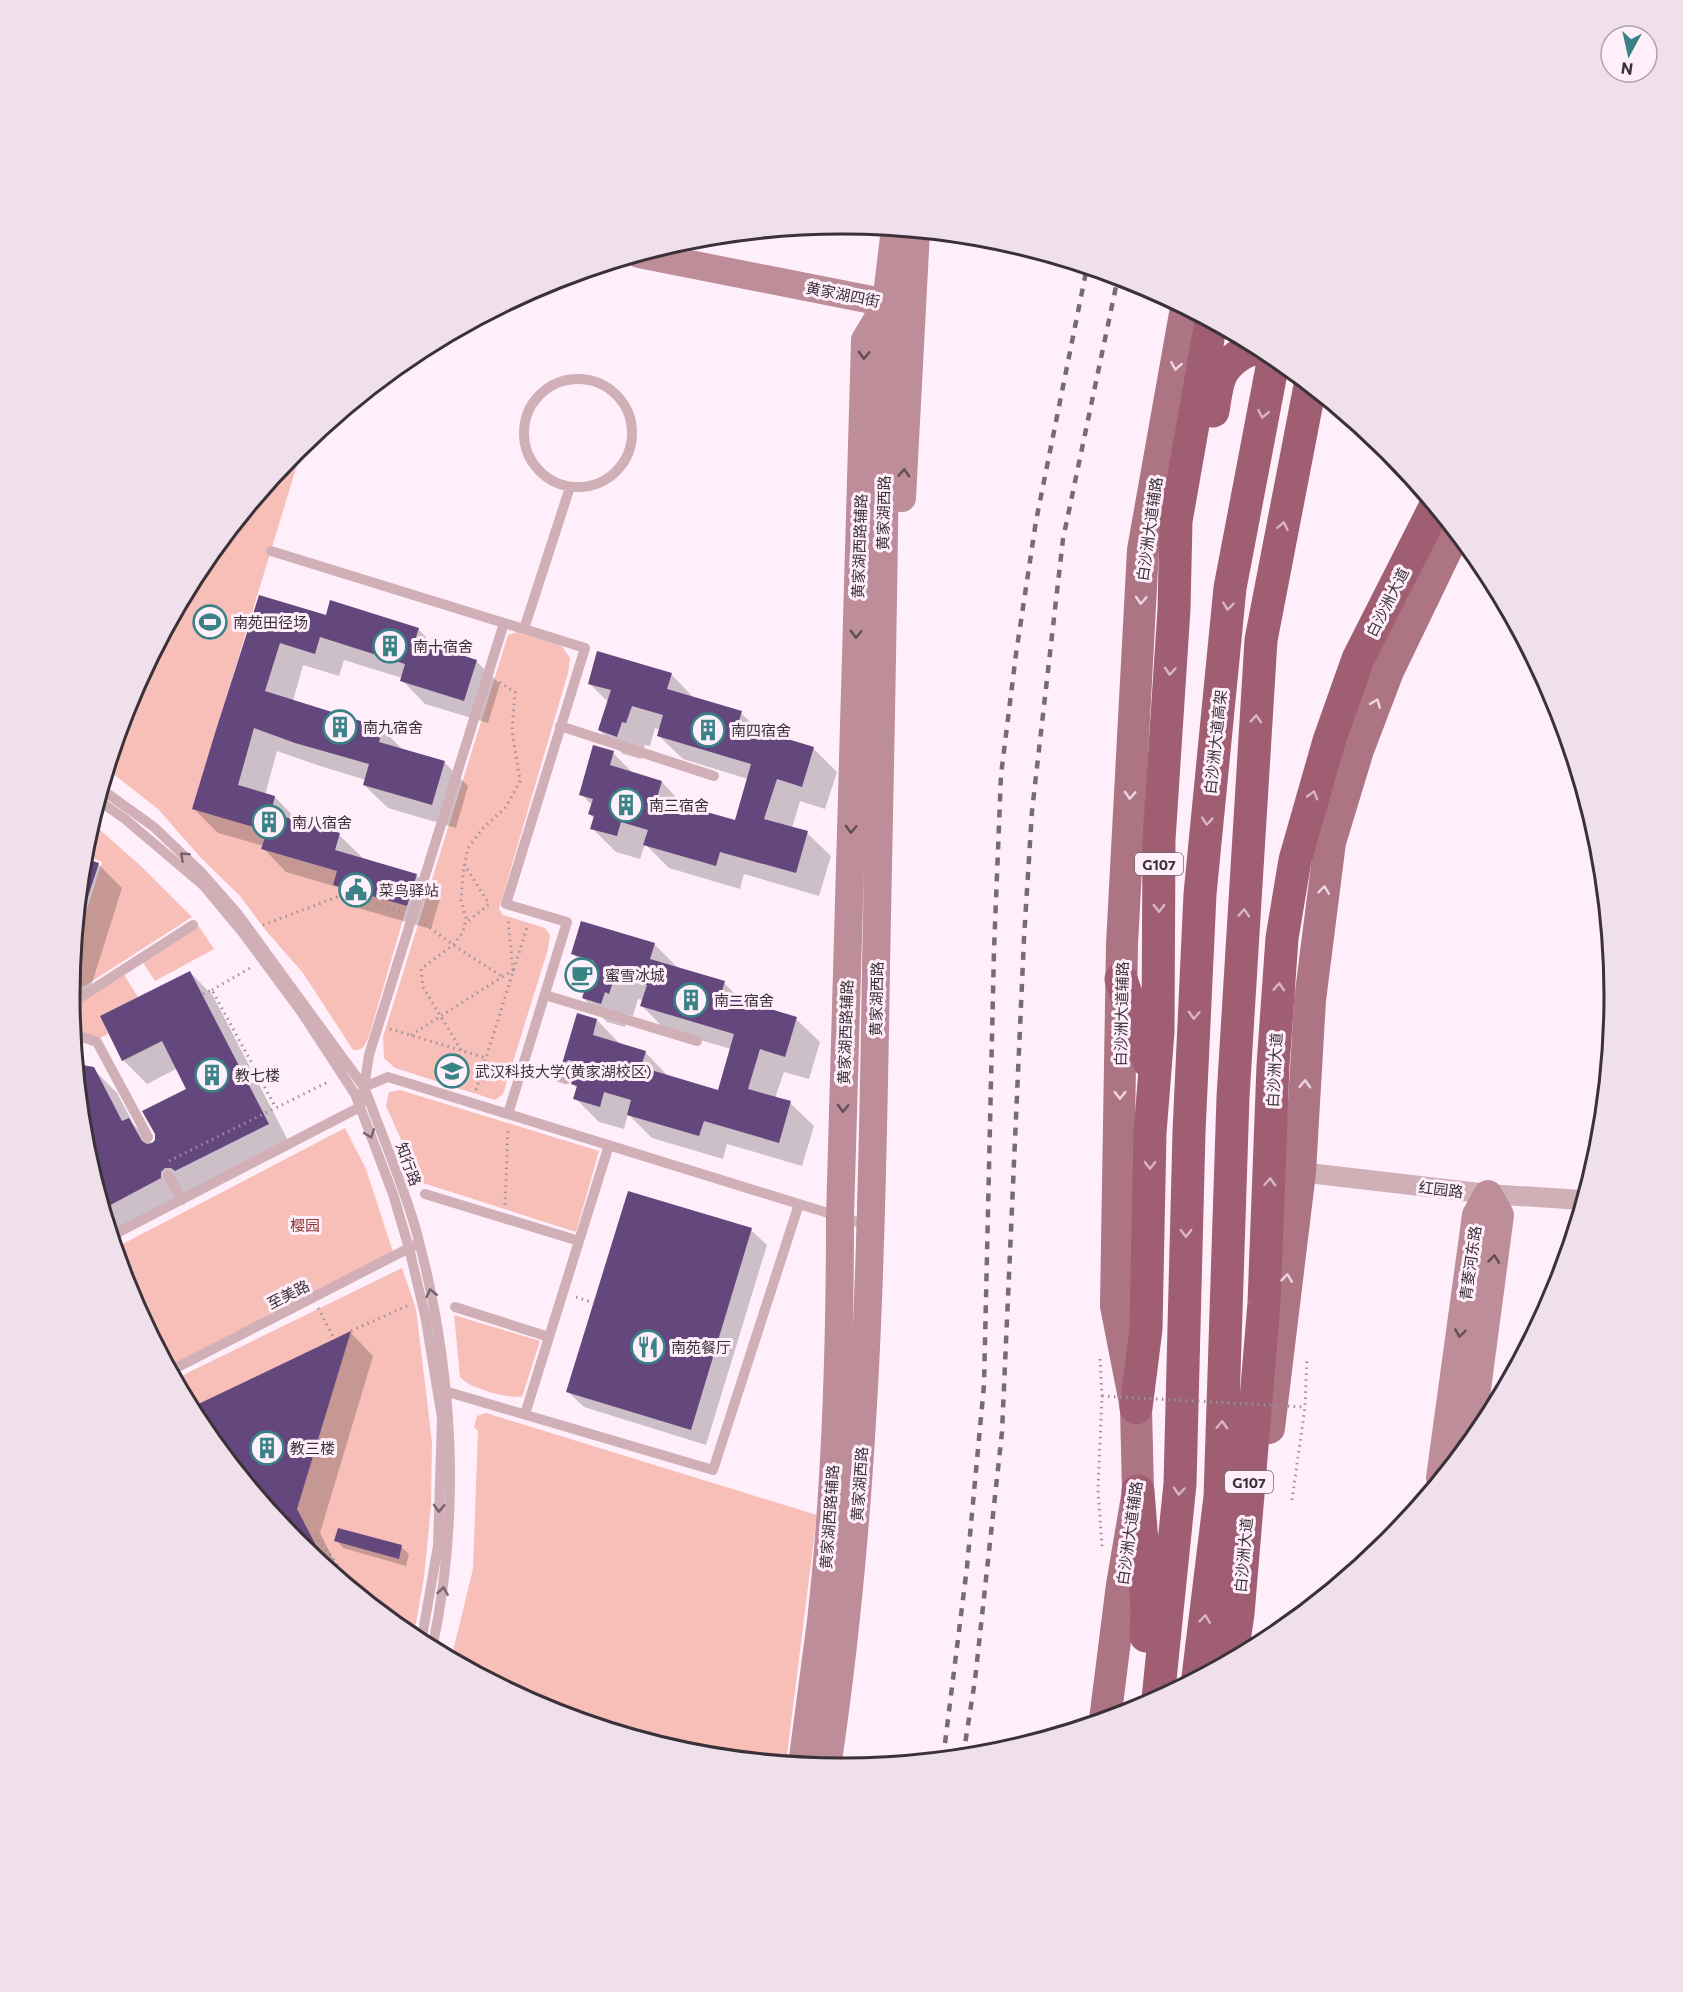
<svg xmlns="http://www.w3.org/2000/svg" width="1683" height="1992" font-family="Commissioner,'Noto Sans SC',sans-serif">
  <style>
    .green { fill: #f8bfb8 }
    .shadow { fill: #0003 }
    .building { fill: #64487d }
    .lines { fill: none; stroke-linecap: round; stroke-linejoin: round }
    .path { stroke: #9e919b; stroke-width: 3; stroke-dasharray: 1.5 4.5; stroke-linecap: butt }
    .lane { stroke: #d0afb7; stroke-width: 10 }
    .street { stroke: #d0afb7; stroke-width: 20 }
    .secondary { stroke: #bd8d9a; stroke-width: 28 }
    .primary { stroke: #ad7484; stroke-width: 32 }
    .highway { stroke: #a05e72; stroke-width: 33 }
    .rail { stroke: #786c74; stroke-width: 4.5; stroke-dasharray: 8 8; stroke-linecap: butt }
    .path-bridge { stroke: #9e919b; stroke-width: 3; stroke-dasharray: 1.5 4.5; stroke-linecap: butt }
    .oneway { stroke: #624d55 }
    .oneway2 { stroke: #efd6e3 }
    .oneway3 { stroke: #d9b5c4 }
    .oneway4 { stroke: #77636b }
    .labels { text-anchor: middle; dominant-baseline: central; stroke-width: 6; stroke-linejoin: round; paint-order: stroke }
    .shield { fill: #ffeffb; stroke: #766a72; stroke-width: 1.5 }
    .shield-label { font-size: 14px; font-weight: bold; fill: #3b3138 }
    .street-label { font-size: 15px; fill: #3b3138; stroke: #ffeffb }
    .poi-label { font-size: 15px; fill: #3b3138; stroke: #ffeffb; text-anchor: start }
    .park-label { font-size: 15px; fill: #8d3730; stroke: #ffeffb }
    .rim { fill: none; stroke: #3b3138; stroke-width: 3 }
  </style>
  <rect width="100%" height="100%" fill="#ffeffb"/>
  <path class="green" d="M304,442L202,777L267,831L261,849L337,871L333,885L407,906L369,1036C365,1045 364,1051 353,1050L303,973L267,932L240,896L201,858L158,809L107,769L128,700L199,567L295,450Z
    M517,632L562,646L570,658L568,673L499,909L503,915L545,928L550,935L548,949L503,1094L495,1100L395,1068L384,1058L383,1037L508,635Z
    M91,822L142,867L192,917L69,996L74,950L102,862L83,854Z
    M198,925L214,949L155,981L142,961Z
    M123,973L138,997L101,1016L108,1034L96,1040L72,1031L70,1007Z
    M400,1090L599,1151L576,1232L420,1182L386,1106L389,1092Z
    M345,1128L366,1169L394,1255L170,1371L128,1291L115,1248Z
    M402,1268L416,1309L432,1442L431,1505L424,1578L413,1639L295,1542L199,1425L175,1379Z
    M454,1315L540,1341L522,1397C507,1398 470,1389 460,1377Z
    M486,1413L817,1515L786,1763L690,1754L546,1710L451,1659L473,1569L478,1431L474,1427L477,1416Z"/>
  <path class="shadow" d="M260,597L327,617L418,629L438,649L476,661L500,684L488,723L425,704L402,680V678L344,660L339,676L303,665L293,701L382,729L404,751L444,762L468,786L456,828L388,808L364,785L366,780L320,766L277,751L265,795L275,797L298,821L339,835L363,858L416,875L440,899L431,929L358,908L337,887L286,872L263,848L264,846L218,833L194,809Z
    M671,674L694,698L741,713L761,733L813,748L837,772L825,809L800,801L792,828L807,833L831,856L819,896L744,874L740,889L669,868L645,844L640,859L616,852L592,828L595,819L589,814L592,805L581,794L613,753L634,774L662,782L685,807L736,822L748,779L683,759L659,736L661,730L655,728L650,746L645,745L641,759L623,754L599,730L608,702L589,683Z
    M83,859L98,864L122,888L87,999L69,994Z
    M654,944L678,968L724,983L744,1003L796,1019L820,1042L809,1079L784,1072L775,1098L790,1103L814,1126L802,1166L727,1144L723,1159L652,1138L628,1114L624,1129L599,1122L575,1098L578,1089L573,1084L575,1076L564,1064L578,1014L597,1020L620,1044L645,1052L668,1076L719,1092L731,1049L666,1030L642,1006L644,1000L638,999L633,1016L629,1015L625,1027L607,1022L583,998L592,972L572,953Z
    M190,972L213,996L292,1148L112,1239L84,1146L76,1066L93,1069L117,1093L134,1125L153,1144L188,1089L178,1068L147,1084L123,1060Z
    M751,1230L767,1245L706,1445L584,1407L568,1392Z
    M350,1332L373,1356L320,1533L346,1584L295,1542L199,1425L190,1409Z
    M336,1540L401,1547L409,1554L406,1566L343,1548Z"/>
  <path class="building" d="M259,595L326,615L330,600L419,628L415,640L477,660L464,701L400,681L405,664L320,637L315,654L280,643L265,691L383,728L379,742L445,761L432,805L363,785L369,764L295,743L254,728L238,785L275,796L271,813L340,833L335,850L417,874L407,906L333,885L337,871L261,849L267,831L192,809L215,733Z
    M597,651L672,673L667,689L742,711L738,724L814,747L802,787L777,779L764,819L808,831L796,873L720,852L716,866L643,845L648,830L621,822L617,836L590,829L594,816L588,814L593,799L579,795L593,745L614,751L610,765L662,781L657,798L735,820L751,764L657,736L663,715L632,706L626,723L622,722L617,737L598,730L611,690L588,684Z
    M83,858L99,863L84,909L78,908Z
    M581,921L655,943L650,959L725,981L721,994L797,1017L785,1057L760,1049L748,1089L791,1101L779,1143L704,1121L699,1136L627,1115L631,1100L604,1092L600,1107L573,1099L577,1086L571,1084L577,1065L575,1062L569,1060L562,1064L577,1013L597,1019L593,1035L646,1051L641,1067L718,1090L734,1034L640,1006L647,985L615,976L609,994L605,992L601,1004L582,998L594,961L571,954Z
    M190,971L269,1124L175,1171L171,1168H165L161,1172V1178L103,1209L84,1146L76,1064L94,1067L122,1121L129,1118L142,1141L147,1144L152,1143L155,1140V1134L142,1111L186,1089L162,1041L122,1061L100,1016Z
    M628,1191L752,1228L691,1430L566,1392Z
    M351,1331L297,1509L329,1570L295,1542L199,1425L190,1408Z
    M338,1528L402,1545L399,1559L334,1541Z"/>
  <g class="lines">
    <path class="path" d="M464,864L489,904L466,923
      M425,924L453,945L503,977
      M263,925L345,894L401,911
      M212,990L252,967
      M203,994L212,990L276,1108
      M390,1029L486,1058
      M411,1035L513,970L508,919
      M461,1050L423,987L421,969L453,945L463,932L466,918L461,901L463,873L468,848L482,829L506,807L520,781L512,730L515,692L499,682
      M476,1090L528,924
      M169,1161L330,1081
      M505,1205L508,1127
      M576,1297L594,1303
      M318,1308L334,1338
      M351,1331L409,1305
      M1100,1359L1102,1396L1098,1489L1102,1547
      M1292,1500L1305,1407L1307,1357
      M315,1535C324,1551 340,1559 340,1579"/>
    <path class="lane" d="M524 433a54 54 0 1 1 108 0a54 54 0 1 1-108 0Z
      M271,551L504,623L369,1055L364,1087
      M504,623L524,629L570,487
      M560,726L714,776
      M101,789L154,827L201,872L237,913L364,1087L368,1097C384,1141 403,1184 416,1230C453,1366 462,1510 432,1649
      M98,800L125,819L204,886L243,933L300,1010L355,1094L360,1107L393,1194L409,1248L425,1315L442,1418L438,1546L421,1643
      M545,995L697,1041
      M70,1004L193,925
      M73,1034L97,1042L148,1137
      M523,1066L566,1079L570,1067
      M508,1114L567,922L506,904L585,648L524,629
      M168,1175L182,1200
      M425,1194L579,1241
      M799,1204L870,1226
      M111,1236L360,1107L364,1087L388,1077L799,1204L713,1470L438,1389
      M455,1307L549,1337
      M170,1371L415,1245
      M525,1414L609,1145"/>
    <path class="street" d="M1300,1172L1488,1194L1583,1200"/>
    <path class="secondary" d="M639,254L887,303L905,301
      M902,498L916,231
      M1470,1442L1500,1215L1488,1194
      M1440,1478L1476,1215L1488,1194
      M802,1765C808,1717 815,1669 821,1621C836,1487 840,1351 840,1217L865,340L886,305
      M827,1767C867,1502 872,1235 876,967C880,760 885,552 886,344L888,287L895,229"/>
    <path class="primary" d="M1269,1428L1300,1172L1310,1000L1330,842L1358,750L1388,671L1455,532
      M1105,1720L1122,1585L1138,1491L1136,1408L1116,1306L1122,944L1143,550L1186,308"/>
    <path class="highway" d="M1213,411C1215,400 1216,387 1220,377C1226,362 1246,347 1262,349
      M1121,979L1149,1062
      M1136,1408L1146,1329L1150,1133L1158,1032L1159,840L1174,609L1176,521L1211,322
      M1138,1491L1147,1607L1146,1636
      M1231,1660L1238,1614L1264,1303L1273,1066L1282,938L1295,860L1329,741L1358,659L1435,507
      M1198,1677L1220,1497L1233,1097L1261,640L1310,386
      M1158,1699L1180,1484L1189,1132L1200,894L1230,588L1274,357"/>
    <path class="rail" d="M963,1757L975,1680L1002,1432L1024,938L1032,811L1063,539L1118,277
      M943,1759L967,1567L984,1385L994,950L1001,775L1016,654L1036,521L1087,267"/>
    <path class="path-bridge" d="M1102,1396L1305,1407"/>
  </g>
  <defs><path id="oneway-chevron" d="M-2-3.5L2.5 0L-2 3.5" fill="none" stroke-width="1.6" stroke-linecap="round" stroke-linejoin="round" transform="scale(1.5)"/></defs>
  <g class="oneway">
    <use href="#oneway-chevron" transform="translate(864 355) rotate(92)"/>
    <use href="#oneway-chevron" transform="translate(904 473) rotate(-87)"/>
    <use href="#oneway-chevron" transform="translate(856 634) rotate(92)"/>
    <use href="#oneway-chevron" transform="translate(851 829) rotate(92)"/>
    <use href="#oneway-chevron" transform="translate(843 1108) rotate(92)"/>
    <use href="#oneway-chevron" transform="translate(1494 1259) rotate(-83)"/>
    <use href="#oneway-chevron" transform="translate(1460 1333) rotate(98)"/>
  </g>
  <g class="oneway2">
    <use href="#oneway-chevron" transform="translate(1176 366) rotate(100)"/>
    <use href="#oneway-chevron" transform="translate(1141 600) rotate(93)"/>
    <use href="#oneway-chevron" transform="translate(1376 703) rotate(-69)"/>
    <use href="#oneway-chevron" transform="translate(1130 795) rotate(93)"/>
    <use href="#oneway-chevron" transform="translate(1324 890) rotate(-83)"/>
    <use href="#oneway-chevron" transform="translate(1305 1084) rotate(-87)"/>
    <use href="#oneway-chevron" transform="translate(1120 1095) rotate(91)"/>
    <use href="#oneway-chevron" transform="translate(1287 1278) rotate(-83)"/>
  </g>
  <g class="oneway3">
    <use href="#oneway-chevron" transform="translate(1263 414) rotate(101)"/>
    <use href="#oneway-chevron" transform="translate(1283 526) rotate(-79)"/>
    <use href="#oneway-chevron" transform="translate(1228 606) rotate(96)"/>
    <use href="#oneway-chevron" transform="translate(1170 671) rotate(94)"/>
    <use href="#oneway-chevron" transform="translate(1256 719) rotate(-86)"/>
    <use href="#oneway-chevron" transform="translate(1313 795) rotate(-74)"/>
    <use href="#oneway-chevron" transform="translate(1207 821) rotate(96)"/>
    <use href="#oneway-chevron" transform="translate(1159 908) rotate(90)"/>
    <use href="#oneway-chevron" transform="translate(1244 913) rotate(-86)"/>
    <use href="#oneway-chevron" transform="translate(1279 987) rotate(-86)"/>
    <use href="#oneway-chevron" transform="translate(1194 1015) rotate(93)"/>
    <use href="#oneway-chevron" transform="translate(1150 1165) rotate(91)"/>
    <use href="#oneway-chevron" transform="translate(1270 1182) rotate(-87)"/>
    <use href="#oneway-chevron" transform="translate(1186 1233) rotate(91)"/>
    <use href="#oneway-chevron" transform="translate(1222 1425) rotate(-88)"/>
    <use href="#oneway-chevron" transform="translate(1179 1491) rotate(95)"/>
    <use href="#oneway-chevron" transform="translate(1205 1619) rotate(-83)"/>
  </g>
  <g class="oneway4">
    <use href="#oneway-chevron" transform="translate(184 856) rotate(-137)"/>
    <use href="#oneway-chevron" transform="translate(370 1134) rotate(69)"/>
    <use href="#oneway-chevron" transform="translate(431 1293) rotate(-103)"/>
    <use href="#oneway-chevron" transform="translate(439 1508) rotate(93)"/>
    <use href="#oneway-chevron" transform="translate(443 1591) rotate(-81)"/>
  </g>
  <defs>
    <symbol id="stadium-ring" viewBox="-11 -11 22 22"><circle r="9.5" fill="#ffeffb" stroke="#398286" stroke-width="1.5"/><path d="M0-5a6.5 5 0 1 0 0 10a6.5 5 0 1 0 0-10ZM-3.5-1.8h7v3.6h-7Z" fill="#398286"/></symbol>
    <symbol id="building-ring" viewBox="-11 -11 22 22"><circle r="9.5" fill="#ffeffb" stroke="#398286" stroke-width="1.5"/><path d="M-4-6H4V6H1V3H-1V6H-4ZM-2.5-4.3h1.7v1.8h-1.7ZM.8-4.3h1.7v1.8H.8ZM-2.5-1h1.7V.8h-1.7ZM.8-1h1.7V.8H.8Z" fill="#398286"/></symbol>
    <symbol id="civic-ring" viewBox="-11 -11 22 22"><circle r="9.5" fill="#ffeffb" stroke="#398286" stroke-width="1.5"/><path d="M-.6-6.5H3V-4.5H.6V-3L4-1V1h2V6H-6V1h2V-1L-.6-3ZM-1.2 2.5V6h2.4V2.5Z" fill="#398286"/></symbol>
    <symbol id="cafe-ring" viewBox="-11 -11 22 22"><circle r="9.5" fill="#ffeffb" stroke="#398286" stroke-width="1.5"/><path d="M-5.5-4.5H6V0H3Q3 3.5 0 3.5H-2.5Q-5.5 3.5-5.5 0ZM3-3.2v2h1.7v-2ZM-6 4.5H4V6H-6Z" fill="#398286"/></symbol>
    <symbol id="university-ring" viewBox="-11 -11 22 22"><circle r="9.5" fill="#ffeffb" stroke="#398286" stroke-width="1.5"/><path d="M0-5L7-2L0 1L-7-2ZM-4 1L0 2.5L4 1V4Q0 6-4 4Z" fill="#398286"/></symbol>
    <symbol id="restaurant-ring" viewBox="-11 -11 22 22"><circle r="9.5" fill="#ffeffb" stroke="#398286" stroke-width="1.5"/><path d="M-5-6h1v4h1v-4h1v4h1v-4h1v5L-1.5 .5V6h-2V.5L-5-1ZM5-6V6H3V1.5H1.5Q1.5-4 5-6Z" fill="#398286"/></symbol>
  </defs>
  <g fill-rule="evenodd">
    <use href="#stadium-ring" x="191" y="603" width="38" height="38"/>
    <use href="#building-ring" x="371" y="627" width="38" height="38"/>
    <use href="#building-ring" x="321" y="708" width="38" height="38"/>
    <use href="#building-ring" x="689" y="711" width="38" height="38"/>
    <use href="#building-ring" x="607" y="786" width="38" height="38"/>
    <use href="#building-ring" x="250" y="803" width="38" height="38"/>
    <use href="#civic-ring" x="337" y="871" width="38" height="38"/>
    <use href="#cafe-ring" x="563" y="956" width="38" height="38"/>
    <use href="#building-ring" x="672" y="981" width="38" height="38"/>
    <use href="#university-ring" x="433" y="1052" width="38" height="38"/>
    <use href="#building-ring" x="193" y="1056" width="38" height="38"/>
    <use href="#restaurant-ring" x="629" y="1328" width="38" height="38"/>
    <use href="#building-ring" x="248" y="1429" width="38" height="38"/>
  </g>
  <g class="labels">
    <g class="shield">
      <rect x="1135" y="853" width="48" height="22" rx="4.5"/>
      <rect x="1225" y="1471" width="48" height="22" rx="4.5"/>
    </g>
    <g class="shield-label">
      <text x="1159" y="864">G107</text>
      <text x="1249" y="1482">G107</text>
    </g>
    <g class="street-label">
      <text transform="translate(843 294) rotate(11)">黄家湖四街</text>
      <text transform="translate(883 513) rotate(-89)">黄家湖西路</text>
      <text transform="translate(1149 529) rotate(-82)">白沙洲大道辅路</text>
      <text transform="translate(859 546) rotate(-88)">黄家湖西路辅路</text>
      <text transform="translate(1387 602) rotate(-63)">白沙洲大道</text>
      <text transform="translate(1215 742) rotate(-84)">白沙洲大道高架</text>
      <text transform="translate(876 999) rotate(-89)">黄家湖西路</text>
      <text transform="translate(1121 1014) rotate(-89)">白沙洲大道辅路</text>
      <text transform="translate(845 1032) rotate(-88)">黄家湖西路辅路</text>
      <text transform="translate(1274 1070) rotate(-87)">白沙洲大道</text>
      <text transform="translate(409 1164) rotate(70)">知行路</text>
      <text transform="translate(1441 1189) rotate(7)">红园路</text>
      <text transform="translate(1470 1263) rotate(-82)">青菱河东路</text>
      <text transform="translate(288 1294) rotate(-27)">至美路</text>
      <text transform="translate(859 1484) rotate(-86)">黄家湖西路</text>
      <text transform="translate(829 1517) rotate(-86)">黄家湖西路辅路</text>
      <text transform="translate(1129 1533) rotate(-82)">白沙洲大道辅路</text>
      <text transform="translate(1243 1555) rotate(-85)">白沙洲大道</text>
    </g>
    <g class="poi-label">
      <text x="233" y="622">南苑田径场</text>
      <text x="413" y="646">南十宿舍</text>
      <text x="363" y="727">南九宿舍</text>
      <text x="731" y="730">南四宿舍</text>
      <text x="649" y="805">南三宿舍</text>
      <text x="292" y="822">南八宿舍</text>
      <text x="379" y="890">菜鸟驿站</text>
      <text x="605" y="975">蜜雪冰城</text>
      <text x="714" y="1000">南二宿舍</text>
      <text x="475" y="1071">武汉科技大学(黄家湖校区)</text>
      <text x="235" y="1075">教七楼</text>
      <text x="671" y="1347">南苑餐厅</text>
      <text x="290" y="1448">教三楼</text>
    </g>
    <g class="park-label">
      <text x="305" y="1225">樱园</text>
    </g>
  </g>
  <path d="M0 0H1683V1992H0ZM80 996a762 762 0 1 1 1524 0a762 762 0 1 1-1524 0Z" fill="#efe0eb" fill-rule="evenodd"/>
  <path class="rim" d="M80 996a762 762 0 1 1 1524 0a762 762 0 1 1-1524 0Z"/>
  <g transform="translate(1629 54) rotate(188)"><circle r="28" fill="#ffeffb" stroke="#b1a3ad" stroke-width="1.5"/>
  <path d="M0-4.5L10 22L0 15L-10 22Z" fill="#398286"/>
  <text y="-9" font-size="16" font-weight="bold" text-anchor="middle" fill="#3b3138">N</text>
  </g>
</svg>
